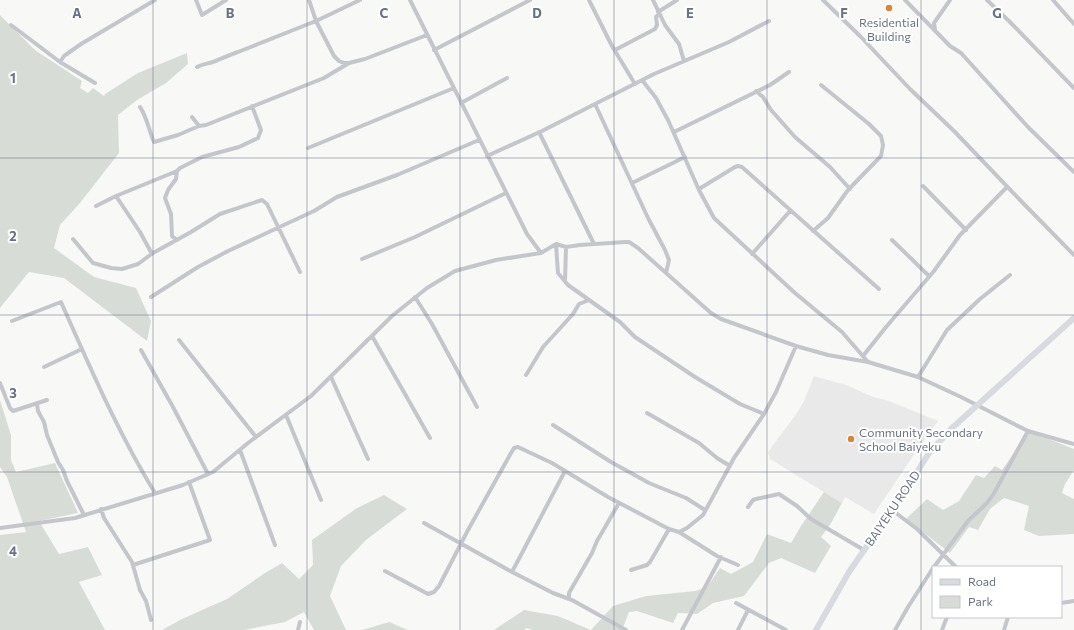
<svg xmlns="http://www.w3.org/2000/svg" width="1074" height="630" font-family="Commissioner,sans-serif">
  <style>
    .built { fill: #e9e9e9 }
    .green { fill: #d7ddd6 }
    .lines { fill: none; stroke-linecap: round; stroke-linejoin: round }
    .street { stroke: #c4c6cb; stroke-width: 4 }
    .secondary { stroke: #d8dadf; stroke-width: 6 }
    .grid { fill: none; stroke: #697286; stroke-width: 1; stroke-opacity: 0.55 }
    .poi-dot { fill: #db8534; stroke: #fff; stroke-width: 1.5 }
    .labels { text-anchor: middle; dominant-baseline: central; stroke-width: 4; stroke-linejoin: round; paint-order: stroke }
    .poi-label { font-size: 12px; fill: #697286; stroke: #fff }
    .street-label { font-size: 12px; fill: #697286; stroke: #fff }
    .grid-label { font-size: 13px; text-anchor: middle; font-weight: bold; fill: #697286; stroke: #fff; stroke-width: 4; stroke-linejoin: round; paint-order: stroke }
  </style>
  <rect width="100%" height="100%" fill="#f8f9f6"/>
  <path class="built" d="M814,376L846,385L873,397L889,401L938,421L913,456L874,514L845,497L842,503L770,459L768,452L797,413L804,401Z"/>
  <path class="green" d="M0,15L35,50L82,81L80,88L88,93L93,88L104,96L105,94L138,73L187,53L188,64L166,83L137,100L118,115L119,153L80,203L60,225L54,248L94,277L136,288L151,321L147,341L64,278L29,272L0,308Z
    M0,400L11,435V460L16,472L55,463L78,513L39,521L59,554L88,547L102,575L79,582L105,630H0V535L26,532L7,477L0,467Z
    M1029,431L1074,449V470L1065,484L1062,493L1074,499V534L1039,536L1024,530L1029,506L1004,498L990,509L978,530L969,527L950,553L906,519L927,499L943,510L959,501L976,475L984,478L995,466L1002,470Z
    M824,492L842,503L830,525L821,537L831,546L815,573L781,558L769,563L744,596L713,603L697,614L678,613L673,623L637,611L629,612L622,630H533L526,628L525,630H494L524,610L558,616L591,630L613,606L646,596L695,591L707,587L720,568L731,574L753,562L767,534L791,543L801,526Z
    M384,495L407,509L366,540L341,566L330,596L346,630H314L304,612L285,622L244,630H162L182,619L227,599L265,573L282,563L299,579L313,565L312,540L357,508Z
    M389,622L408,630H362Z"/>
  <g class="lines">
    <path class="street" d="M196,0L202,15L226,0
      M309,0L316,21L334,56L339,61L344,63H349L365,59L427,35
      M410,0L527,234L541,253
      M589,0L612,46L635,84
      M653,0L665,25L679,44L684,61
      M823,0L860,36L910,89L954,131L1021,201L1074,255
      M905,0L950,46L961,53L1028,127L1074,172
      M987,0L1010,22L1074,88
      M1053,0L1074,24
      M658,12L677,0
      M11,25L60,62L95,83
      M935,30L934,23L950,0
      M434,50L530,0
      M615,50L655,29L657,25L656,17L659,14
      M60,62L64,56L81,44L155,0
      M197,67C202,64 207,64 213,62C221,59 229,55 238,52L316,21L360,0
      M642,80L656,98L668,120L699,190L714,218L795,293L842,332L868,362
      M756,91L763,97L771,110L795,137L830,167L850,189
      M461,103L507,78
      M595,104L648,218L665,250L669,260L666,273
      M140,107C147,117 149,131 154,142L178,135L199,126
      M192,117L199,126L206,125L324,78L349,63
      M539,132L594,244
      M674,132L770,85L789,72
      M308,148L454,88
      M487,156L542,131L654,74L729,42L769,21
      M632,183L685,157
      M923,186L966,230
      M699,189L735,167L738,166L742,167L879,289
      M96,206L116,196
      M813,231L828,218L848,190L881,156L883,145L881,136L869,124L821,85
      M73,239L93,263L111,268L122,269L138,264L153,253L191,232L220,214L262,200L267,204L300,272
      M177,240L172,236L171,214L165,198L168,190L176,179L177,171L180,168L202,157L239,147L258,138L261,130L252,106
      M892,240L929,276
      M556,244L558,273L568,285L620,322L635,337L695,377L740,404L764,414
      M152,254L140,232L116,196L177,171
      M752,254L790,211
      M362,259L415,237L506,193
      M565,281L566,247
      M151,297L198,267L228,251L314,211L337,197L397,175L479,140
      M415,297L432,324L477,407
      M12,321L61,302C90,367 118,433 155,493
      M372,336L430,438
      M179,340L256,437
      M141,350L173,407L208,474
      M863,356L886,327L934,271L960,235L1007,187
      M44,367L82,349
      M526,375L543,347L573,314L579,304L589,300
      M331,377L368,459
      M918,377L947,330L980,299L1010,275
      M0,383L10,408L13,411L47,400
      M37,404L38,411L44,422L47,435L58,462L63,470L67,481L84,515
      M647,413L699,443L717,458L730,466
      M286,415L321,500
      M553,425L611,462L649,483L686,498L705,510
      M240,450L275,545
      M748,507L753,500L756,499L779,494L797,506L811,519L864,550
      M101,509L104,518L132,562L140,590L146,601L151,620
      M892,510L917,529L956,567
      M424,523L512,572L553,593L572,600L626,630
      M0,528L75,518L183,485L213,472L248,443L311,396L392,316L427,288L455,271L496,260L541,253L556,244L566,247L580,245L625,242H629L638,248L711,313L721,319L796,346L828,355L868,362L918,377L961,397L1028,431L1074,444
      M679,532L687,528L703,515L734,458L764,414L776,392L796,346
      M133,565L210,540L189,482
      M934,567L968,521L987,503L993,495L1028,431
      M631,570L647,565L650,562L669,529
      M385,571L428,594L434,592L439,586L468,530L511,453L514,448L518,447L552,463L608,497L669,529L679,532L717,556L738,565
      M512,572L565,471
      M569,599V593L592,553L597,541L619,503
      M736,603L786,630
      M1061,603L1074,601
      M298,630L300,622
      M682,630L721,557
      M738,630L748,610
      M895,630L908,607L933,568
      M942,630L947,617
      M1004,630L1008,617"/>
    <path class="secondary" d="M816,630L849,572L907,488L929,453L952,428L1074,318"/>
  </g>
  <path class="grid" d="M153,0V630M307,0V630M460,0V630M614,0V630M767,0V630M921,0V630M0,158H1074M0,315H1074M0,472H1074"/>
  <g class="poi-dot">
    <circle cx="889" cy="8" r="4"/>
    <circle cx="851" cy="439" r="4"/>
  </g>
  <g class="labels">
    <g class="poi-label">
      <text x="889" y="22">Residential<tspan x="889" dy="14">Building</tspan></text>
      <text x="859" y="432" text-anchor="start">Community Secondary<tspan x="859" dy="14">School Baiyeku</tspan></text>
    </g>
    <g class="street-label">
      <text transform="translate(892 508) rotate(-56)">BAIYEKU ROAD</text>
    </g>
  </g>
  <g class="grid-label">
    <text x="77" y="18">A</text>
    <text x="230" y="18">B</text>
    <text x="384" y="18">C</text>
    <text x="537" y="18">D</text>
    <text x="690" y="18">E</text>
    <text x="844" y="18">F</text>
    <text x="997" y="18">G</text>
    <text x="13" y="83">1</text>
    <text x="13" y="241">2</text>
    <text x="13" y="398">3</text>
    <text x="13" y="556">4</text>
  </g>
  <rect x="932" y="566" width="130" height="52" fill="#ffffff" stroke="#c3c7cf"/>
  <rect x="940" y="579" width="20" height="6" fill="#d8dadf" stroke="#c3c7cf"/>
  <text x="968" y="586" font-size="12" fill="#697286">Road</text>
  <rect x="940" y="596" width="20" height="12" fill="#d7ddd6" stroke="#c3c7cf"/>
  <text x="968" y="606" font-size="12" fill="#697286">Park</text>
</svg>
